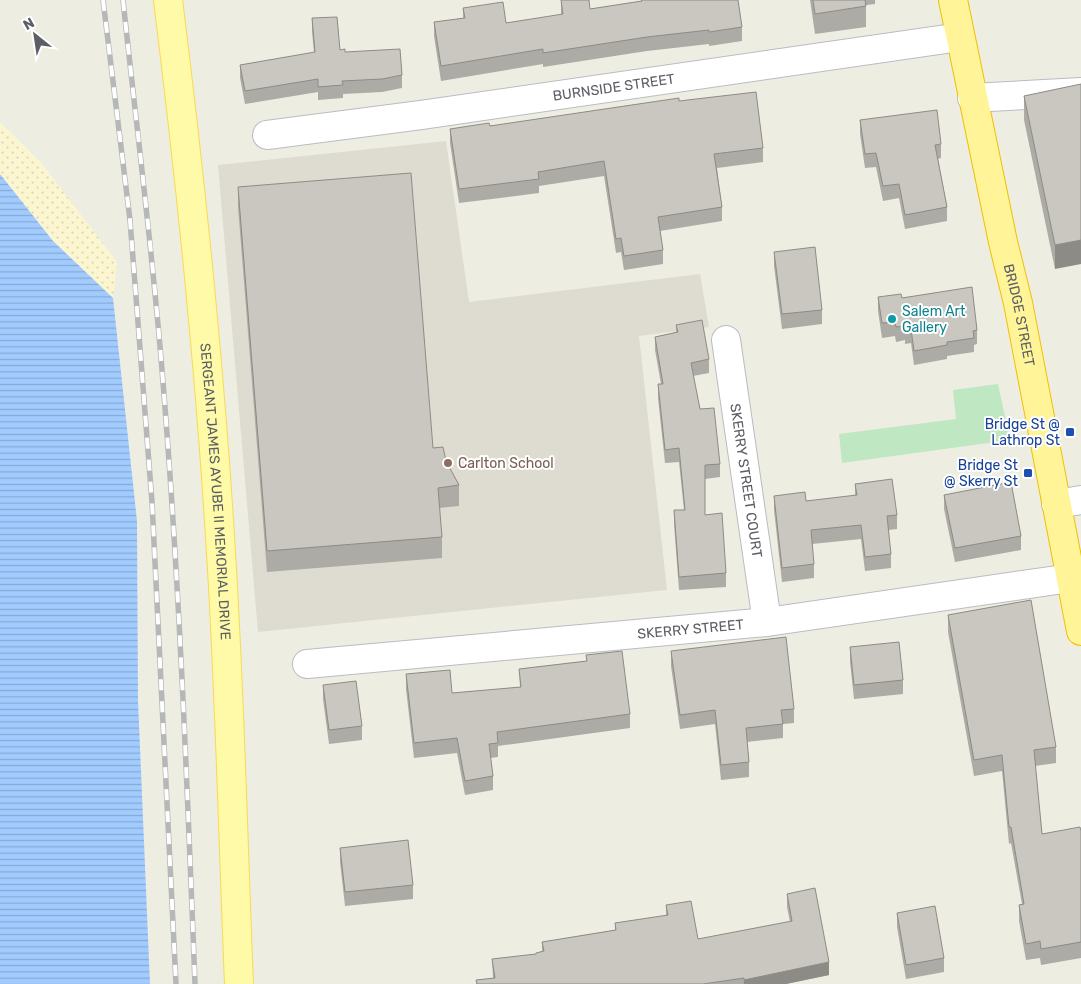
<svg xmlns="http://www.w3.org/2000/svg" width="1081" height="984" font-family="Rubik,sans-serif">
  <style>
    .education { fill: #dedcd1 }
    .grass { fill: #bee7c2 }
    .sand { fill: url(#sand-dots) }
    .water { fill: url(#water-rules) }
    .lines { fill: none; stroke-linecap: round; stroke-linejoin: round }
    .minor-casing { stroke: #babcc2; stroke-width: 30 }
    .primary-casing { stroke: #f7da53; stroke-width: 30 }
    .trunk-casing { stroke: #f1bf00; stroke-width: 30 }
    .minor { stroke: #fff; stroke-width: 28 }
    .primary { stroke: #fffaa7; stroke-width: 28 }
    .trunk { stroke: #fff498; stroke-width: 28 }
    .rail-casing { stroke: #b6b7b7; stroke-width: 5.5 }
    .rail { stroke: #fff; stroke-width: 4; stroke-dasharray: 11; stroke-linecap: butt }
    .wall { fill: #adaba5 }
    .shaded-wall { fill: #8d8b86 }
    .building { fill: #c9c7c0; stroke: #8d8b86 }
    .culture-dot { fill: #0f9aa8; stroke: #fff; stroke-width: 2 }
    .transit-dot { fill: #1a4fb4; stroke: #fff; stroke-width: 2 }
    .education-dot { fill: #8d6e63; stroke: #fff; stroke-width: 2 }
    .labels { text-anchor: middle; dominant-baseline: central; stroke-width: 4; stroke-linejoin: round; paint-order: stroke }
    .street-label { font-size: 14px; fill: #5b5e64; stroke: #fff }
    .culture-label { font-size: 14px; fill: #0d838f; stroke: #fff; text-anchor: start }
    .transit-label { font-size: 14px; fill: #164399; stroke: #fff; text-anchor: end }
    .education-label { font-size: 14px; fill: #785e54; stroke: #fff; text-anchor: start }
  </style>
  <defs>
    <pattern id="sand-dots" width="8" height="8" patternUnits="userSpaceOnUse" patternTransform="scale(1.25)"><rect width="8" height="8" fill="#fcf6d0"/><path d="M2 2h.1M6 6h.1" fill="none" stroke="#dad5b5" stroke-width="1.8" stroke-linecap="round"/></pattern>
    <pattern id="water-rules" width="6" height="5" patternUnits="userSpaceOnUse" patternTransform="scale(1.25)"><rect width="6" height="5" fill="#a2ccff"/><path d="M0 2.5h6" fill="none" stroke="#87a9d2"/></pattern>
  </defs>
  <rect width="100%" height="100%" fill="#eeede2"/>
  <path class="education" d="M446,141L469,302L700,274L709,327L639,336L667,590L258,632L218,165Z"/>
  <path class="grass" d="M998,384L1010,440L842,463L839,434L956,419L953,390Z"/>
  <path class="sand" d="M0,122L40,161L117,262L113,298L53,241L0,174Z"/>
  <path class="water" d="M0,174L53,241L113,298L137,521L138,700L150,984H0Z"/>
  <g class="lines">
    <defs>
      <g id="minor">
        <path d="M972,98L1081,92"/>
        <path id="s1" d="M267,135L421,115L960,37"/>
        <path id="s2" d="M726,340L767,622"/>
        <path d="M1056,504L1081,500"/>
        <path id="s3" d="M307,664L767,622L1071,578"/>
      </g>
      <g id="primary">
        <path id="s4" d="M168,0C191,184 210,368 221,553C230,696 233,840 239,984"/>
      </g>
      <g id="trunk">
        <path id="s5" d="M953,0L1003,242L1018,303L1081,631"/>
      </g>
    </defs>
    <use href="#minor" class="minor-casing"/>
    <use href="#primary" class="primary-casing"/>
    <use href="#trunk" class="trunk-casing"/>
    <use href="#minor" class="minor"/>
    <use href="#primary" class="primary"/>
    <use href="#trunk" class="trunk"/>
    <defs>
      <path id="rail" d="M103,0L130,220L152,502L176,984
        M123,0C136,123 152,246 162,370C179,574 187,779 195,984"/>
    </defs>
    <use href="#rail" class="rail-casing"/>
    <use href="#rail" class="rail"/>
  </g>
  <path class="wall" d="M561,0L590,9L641,1V0H738L742,27V41L709,46V44L647,51L543,67V64L441,81L434,36V22L463,18V8L506,23L561,15Z
    M810,0H875V4L866,5V27L815,34Z
    M312,18L340,50L402,75V88L382,92L343,94V98L318,100V92L245,104L240,78V65L314,53L312,31Z
    M1081,84L1055,269L1024,120V96Z
    M679,101L763,148V162L717,168L722,207V221L660,231L663,250V264L624,270L621,252L616,253L604,176L539,186V193L459,203L450,143V129L490,126Z
    M860,120L941,144V158L938,159L947,207V221L905,229L899,198L883,201L876,167L865,168L860,134Z
    M238,187L433,448L446,461L459,485V506L439,508L442,537V558L267,572L238,207Z
    M774,252L822,310V324L782,329L774,266Z
    M878,297L902,298L977,330V344L974,345V352L947,356V359L914,365L911,343L905,344V340L896,342L895,336L882,338L878,311Z
    M676,325L709,359V373L693,376L700,409L720,464V477L705,479V515L726,573V587L679,590L674,524V510H684L679,462L665,463L658,398V384H661L655,350V337L676,332Z
    M855,484L897,515V529L888,530L891,554V568L865,571L861,539L812,544L814,564V578L782,582L774,510V496L806,501L855,496Z
    M944,495L1021,536V550L955,562L944,509Z
    M948,615L1056,747V763L1035,766L1042,834L1081,831V958L1041,965L1040,958L1026,960L1019,921V905L1022,904L1011,843L1009,844L1002,771L974,776L948,632Z
    M850,647L903,680V694L854,699L850,662Z
    M671,651L794,709V723L783,724V738L747,742L749,762V777L721,780L715,724L680,729L671,666Z
    M586,655L630,714V728L498,746V757L490,758L493,776V790L465,795L457,753L414,758L406,689V674L452,693L520,687L519,669L586,661Z
    M323,685L362,726V740L329,744L323,699Z
    M340,848L413,885V899L345,906L340,862Z
    M787,894L829,975L786,984H476V980L493,978L492,959L536,954L542,951V942L615,930V923L666,916V905L698,939L790,922L787,907Z
    M897,913L944,958V972L906,979L897,927Z"/>
  <path class="shaded-wall" d="M1081,240V264L1055,269V245Z
    M829,962V975L786,984H744V980Z"/>
  <path class="building" d="M561,0H589L590,9L642,1L641,0H738L742,27L709,32V30L647,37L543,53V49L441,66L434,22L465,18L463,8L503,2L506,23L563,14Z
    M813,0H865L866,6L815,14Z
    M337,17L340,50L345,49V52L400,49L402,75L382,79L342,81L343,85L318,87V79L245,91L240,65L315,52L312,18Z
    M1081,84V240L1055,245L1024,96Z
    M756,92L763,148L714,154L722,207L658,217L663,250L624,256L621,238L616,239L604,161L538,172L539,179L459,189L450,129L489,123L490,126L679,98V101Z
    M937,110L941,144L935,145L947,207L905,215L899,184L883,186L876,153L865,154L860,120Z
    M411,173L433,448L443,447L446,461L459,485L438,488L442,537L267,551L238,187Z
    M815,247L822,310L782,314L774,252Z
    M972,287L977,330L973,331L974,338L947,342V345L914,351L911,329L905,330V326L896,327L895,322L882,323L878,297L901,294L902,298Z
    M702,320L709,359L691,363L700,409L714,408L720,464L705,465V515L722,513L726,573L679,577L674,510H685L679,448L665,450L658,384H663L655,337L678,332L676,325Z
    M892,479L897,515L887,516L891,554L865,557L861,525L811,530L814,564L782,568L774,496L805,492L806,501L857,495L855,484Z
    M1011,482L1021,536L955,548L944,495Z
    M1031,600L1056,747L1034,750L1042,834L1080,827L1081,831V942L1041,949L1040,941L1026,944L1019,905L1024,904L1011,827H1009L1002,755L974,760L948,615Z
    M786,637L794,709L781,710L783,724L746,728L749,762L721,765L715,710L680,715L671,651Z
    M899,642L903,680L854,685L850,647Z
    M622,651L630,714L497,732L498,743L489,744L493,776L465,781L457,738L414,743L406,674L450,670L452,693L521,687L519,669L587,661L586,655Z
    M356,681L362,726L329,730L323,685Z
    M408,840L413,885L345,892L340,848Z
    M815,888L829,962L744,980V978L703,984H477L476,980L495,978L492,959L536,954V953L544,951L542,942L616,930L615,923L668,915L666,905L691,901L698,939L792,921L787,894Z
    M935,906L944,958L906,965L897,913Z"/>
  <circle class="culture-dot" cx="892" cy="319" r="5"/>
  <g class="transit-dot">
    <rect x="1065" y="427" width="10" height="10" rx="2.5"/>
    <rect x="1023" y="468" width="10" height="10" rx="2.5"/>
  </g>
  <circle class="education-dot" cx="448" cy="463" r="5"/>
  <g class="labels">
    <g class="street-label">
      <text stroke="none"><textPath href="#s1" startOffset="350">BURNSIDE STREET</textPath></text>
      <text stroke="none"><textPath href="#s5" startOffset="322">BRIDGE STREET</textPath></text>
      <text stroke="none"><textPath href="#s2" startOffset="142">SKERRY STREET COURT</textPath></text>
      <text stroke="none"><textPath href="#s4" startOffset="494">SERGEANT JAMES AYUBE II MEMORIAL DRIVE</textPath></text>
      <text stroke="none"><textPath href="#s3" startOffset="385">SKERRY STREET</textPath></text>
    </g>
    <g class="culture-label">
      <text x="902" y="311">Salem Art<tspan x="902" dy="16">Gallery</tspan></text>
    </g>
    <g class="transit-label">
      <text x="1060" y="424">Bridge St @<tspan x="1060" dy="16">Lathrop St</tspan></text>
      <text x="1018" y="465">Bridge St<tspan x="1018" dy="16">@ Skerry St</tspan></text>
    </g>
    <g class="education-label">
      <text x="458" y="463">Carlton School</text>
    </g>
  </g>
  <g transform="translate(35 35) rotate(330)" stroke="#ffffff" stroke-width="4" paint-order="stroke">
  <path d="M0-4L9 19L0 12L-9 19Z" fill="#5b5e64"/>
  <text y="-8" font-size="14" font-weight="bold" text-anchor="middle" fill="#5b5e64">N</text>
  </g>
</svg>
